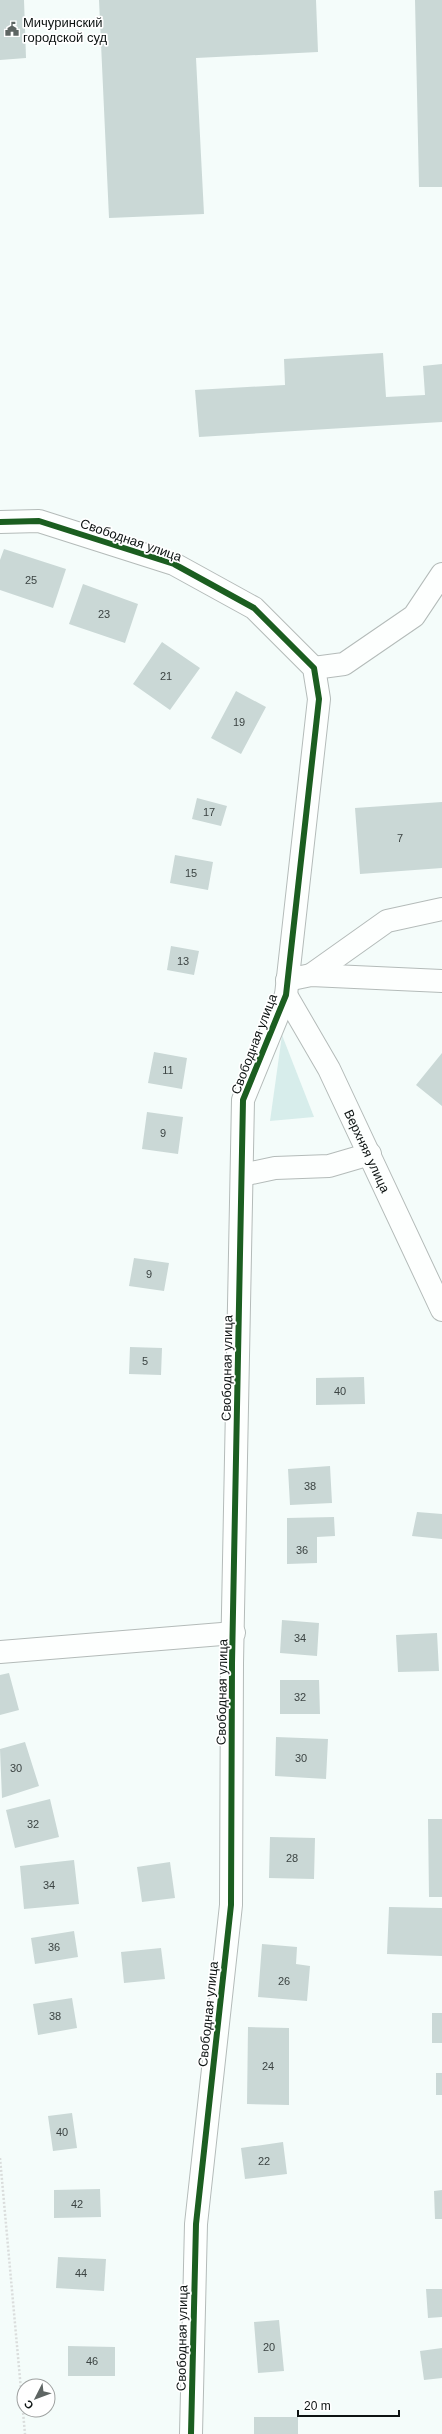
<svg xmlns="http://www.w3.org/2000/svg" width="442" height="2434" font-family="Arial,sans-serif">
  <style>
    .grass { fill: #d7edeb }
    .building { fill: #cad8d6 }
    .lines { fill: none; stroke-linecap: round; stroke-linejoin: round }
    .street-casing { stroke: #b4bbb9; stroke-width: 24 }
    .path { stroke: #dadddc; stroke-width: 2.5; stroke-dasharray: 2 2; stroke-linecap: butt }
    .street { stroke: #fdfffe; stroke-width: 22 }
    .cycleway-casing { stroke: #fff; stroke-width: 8 }
    .cycleway { stroke: #1b5e20; stroke-width: 6 }
    .labels { text-anchor: middle; dominant-baseline: central; stroke-width: 3.5; stroke-linejoin: round; paint-order: stroke }
    .number-label { font-size: 11px; fill: #3c4443 }
    .poi-label { font-size: 13px; fill: #0d1312; stroke: #fff; text-anchor: start }
    .street-label { font-size: 13px; fill: #0d1312; stroke: #fff }
  </style>
  <rect width="100%" height="100%" fill="#f4fcfa"/>
  <path class="grass" d="M282,1035L314,1117L270,1121Z"/>
  <path class="building" d="M0,0H24L26,58L0,60Z
    M99,0H316L318,52L196,58L204,214L109,218Z
    M415,0H442V187H419Z
    M383,353L386,397L425,395L423,366L442,364V422L199,437L195,390L285,385L284,359Z
    M4,549L66,569L53,608L0,590V560Z
    M83,584L138,604L125,643L69,624Z
    M162,642L200,668L170,710L133,684Z
    M236,691L266,707L241,754L211,738Z
    M197,798L227,806L221,826L192,819Z
    M442,802V868L360,874L355,808Z
    M175,855L213,862L208,890L170,883Z
    M171,946L199,951L194,975L167,970Z
    M154,1052L187,1058L182,1089L148,1083Z
    M442,1053V1106L416,1085Z
    M147,1112L183,1117L178,1154L142,1149Z
    M134,1258L169,1263L164,1291L129,1286Z
    M130,1347L162,1348L161,1375L129,1374Z
    M364,1377L365,1404L316,1405V1378Z
    M330,1466L332,1503L290,1505L288,1469Z
    M417,1512L442,1514V1539L412,1536Z
    M334,1517L335,1536L317,1537V1563L287,1564V1518Z
    M282,1620L319,1623L317,1656L280,1653Z
    M437,1633L439,1671L398,1672L396,1635Z
    M9,1673L19,1710L0,1715V1675Z
    M280,1680H319L320,1714H280Z
    M276,1737L328,1739L326,1779L275,1776Z
    M25,1742L39,1786L2,1798L0,1749Z
    M50,1799L59,1837L15,1848L6,1810Z
    M428,1819H442V1897H429Z
    M270,1837L315,1838L314,1879L269,1878Z
    M74,1860L79,1904L24,1909L20,1866Z
    M170,1862L175,1898L142,1902L137,1867Z
    M389,1907L442,1908V1956L387,1954Z
    M74,1931L78,1957L35,1964L31,1938Z
    M262,1944L297,1947L296,1964L310,1966L307,2001L258,1997Z
    M161,1948L165,1979L124,1983L121,1952Z
    M72,1998L77,2028L38,2035L33,2004Z
    M432,2013H442V2043H432Z
    M248,2027L289,2028V2105L247,2104Z
    M436,2073H442V2095H436Z
    M72,2113L77,2148L53,2151L48,2116Z
    M283,2142L287,2174L245,2179L241,2148Z
    M100,2189L101,2217L54,2218V2190Z
    M442,2190V2219H435L434,2191Z
    M58,2257L106,2259L104,2291L56,2288Z
    M426,2289H442V2317L428,2318Z
    M279,2320L284,2371L258,2373L254,2322Z
    M68,2346L115,2347V2376H68Z
    M442,2348V2378L424,2380L420,2351Z
    M254,2417H298V2434H254Z"/>
  <g class="lines">
    <defs>
      <g id="street">
        <path d="M0,522L39,521L174,564L254,608L314,668L319,699L286,995L243,1100L232,1663L231,1905L196,2224L191,2434"/>
        <path d="M314,668L344,664L414,616L442,574"/>
        <path d="M311,975L387,921L442,909"/>
        <path d="M287,980L311,975L442,981"/>
        <path id="s1" d="M286,995L329,1069L442,1310"/>
        <path d="M242,1175L275,1168L329,1166L370,1154"/>
        <path d="M0,1652L234,1633"/>
      </g>
    </defs>
    <use href="#street" class="street-casing"/>
    <path class="path" d="M0,2158L25,2434"/>
    <use href="#street" class="street"/>
    <defs>
      <path id="cycleway" d="M0,522L39,521L174,564L254,608L314,668L319,699L286,995L243,1100L232,1663L231,1905L196,2224L191,2434"/>
    </defs>
    <use href="#cycleway" class="cycleway-casing"/>
    <use href="#cycleway" class="cycleway"/>
  </g>
  <defs>
    <symbol id="civic-bare" viewBox="-9 -9 18 18"><path d="M-.6-6.5H3V-4.5H.6V-3L4-1V1h2V6H-6V1h2V-1L-.6-3ZM-1.2 2.5V6h2.4V2.5Z" fill="#5e6563" stroke="#fff" stroke-width="2.5" paint-order="stroke"/></symbol>
  </defs>
  <g fill-rule="evenodd">
    <use href="#civic-bare" x="2" y="19" width="20" height="20"/>
  </g>
  <g class="labels">
    <g class="number-label">
      <text x="31" y="580">25</text>
      <text x="104" y="614">23</text>
      <text x="166" y="676">21</text>
      <text x="239" y="722">19</text>
      <text x="209" y="812">17</text>
      <text x="400" y="838">7</text>
      <text x="191" y="873">15</text>
      <text x="183" y="961">13</text>
      <text x="168" y="1070">11</text>
      <text x="163" y="1133">9</text>
      <text x="149" y="1274">9</text>
      <text x="145" y="1361">5</text>
      <text x="340" y="1391">40</text>
      <text x="310" y="1486">38</text>
      <text x="302" y="1550">36</text>
      <text x="300" y="1638">34</text>
      <text x="300" y="1697">32</text>
      <text x="301" y="1758">30</text>
      <text x="16" y="1768">30</text>
      <text x="33" y="1824">32</text>
      <text x="292" y="1858">28</text>
      <text x="49" y="1885">34</text>
      <text x="54" y="1947">36</text>
      <text x="284" y="1981">26</text>
      <text x="55" y="2016">38</text>
      <text x="268" y="2066">24</text>
      <text x="62" y="2132">40</text>
      <text x="264" y="2161">22</text>
      <text x="77" y="2204">42</text>
      <text x="81" y="2273">44</text>
      <text x="269" y="2347">20</text>
      <text x="92" y="2361">46</text>
    </g>
    <g class="poi-label">
      <text x="23" y="22">Мичуринский<tspan x="23" dy="15">городской суд</tspan></text>
    </g>
    <g class="street-label">
      <text transform="translate(131 540) rotate(19)">Свободная улица</text>
      <text transform="translate(254 1044) rotate(-69)">Свободная улица</text>
      <text stroke="none"><textPath href="#s1" startOffset="176">Верхняя улица</textPath></text>
      <text transform="translate(227 1368) rotate(-89)">Свободная улица</text>
      <text transform="translate(222 1692) rotate(-89)">Свободная улица</text>
      <text transform="translate(208 2014) rotate(-84)">Свободная улица</text>
      <text transform="translate(182 2338) rotate(-89)">Свободная улица</text>
    </g>
  </g>
  <g transform="translate(36 2398) rotate(228)"><circle r="19" fill="#ffffff" stroke="#9ea1a0"/>
  <path d="M0-3L7 15L0 10L-7 15Z" fill="#5e6563"/>
  <text y="-6" font-size="11" font-weight="bold" text-anchor="middle" fill="#0d1312">С</text>
  </g>
  <path d="M298 2410v6h101v-6" fill="none" stroke="#0d1312" stroke-width="2"/>
  <text x="304" y="2410" font-size="12" fill="#0d1312" stroke="#ffffff" stroke-width="3" paint-order="stroke">20 m</text>
</svg>
